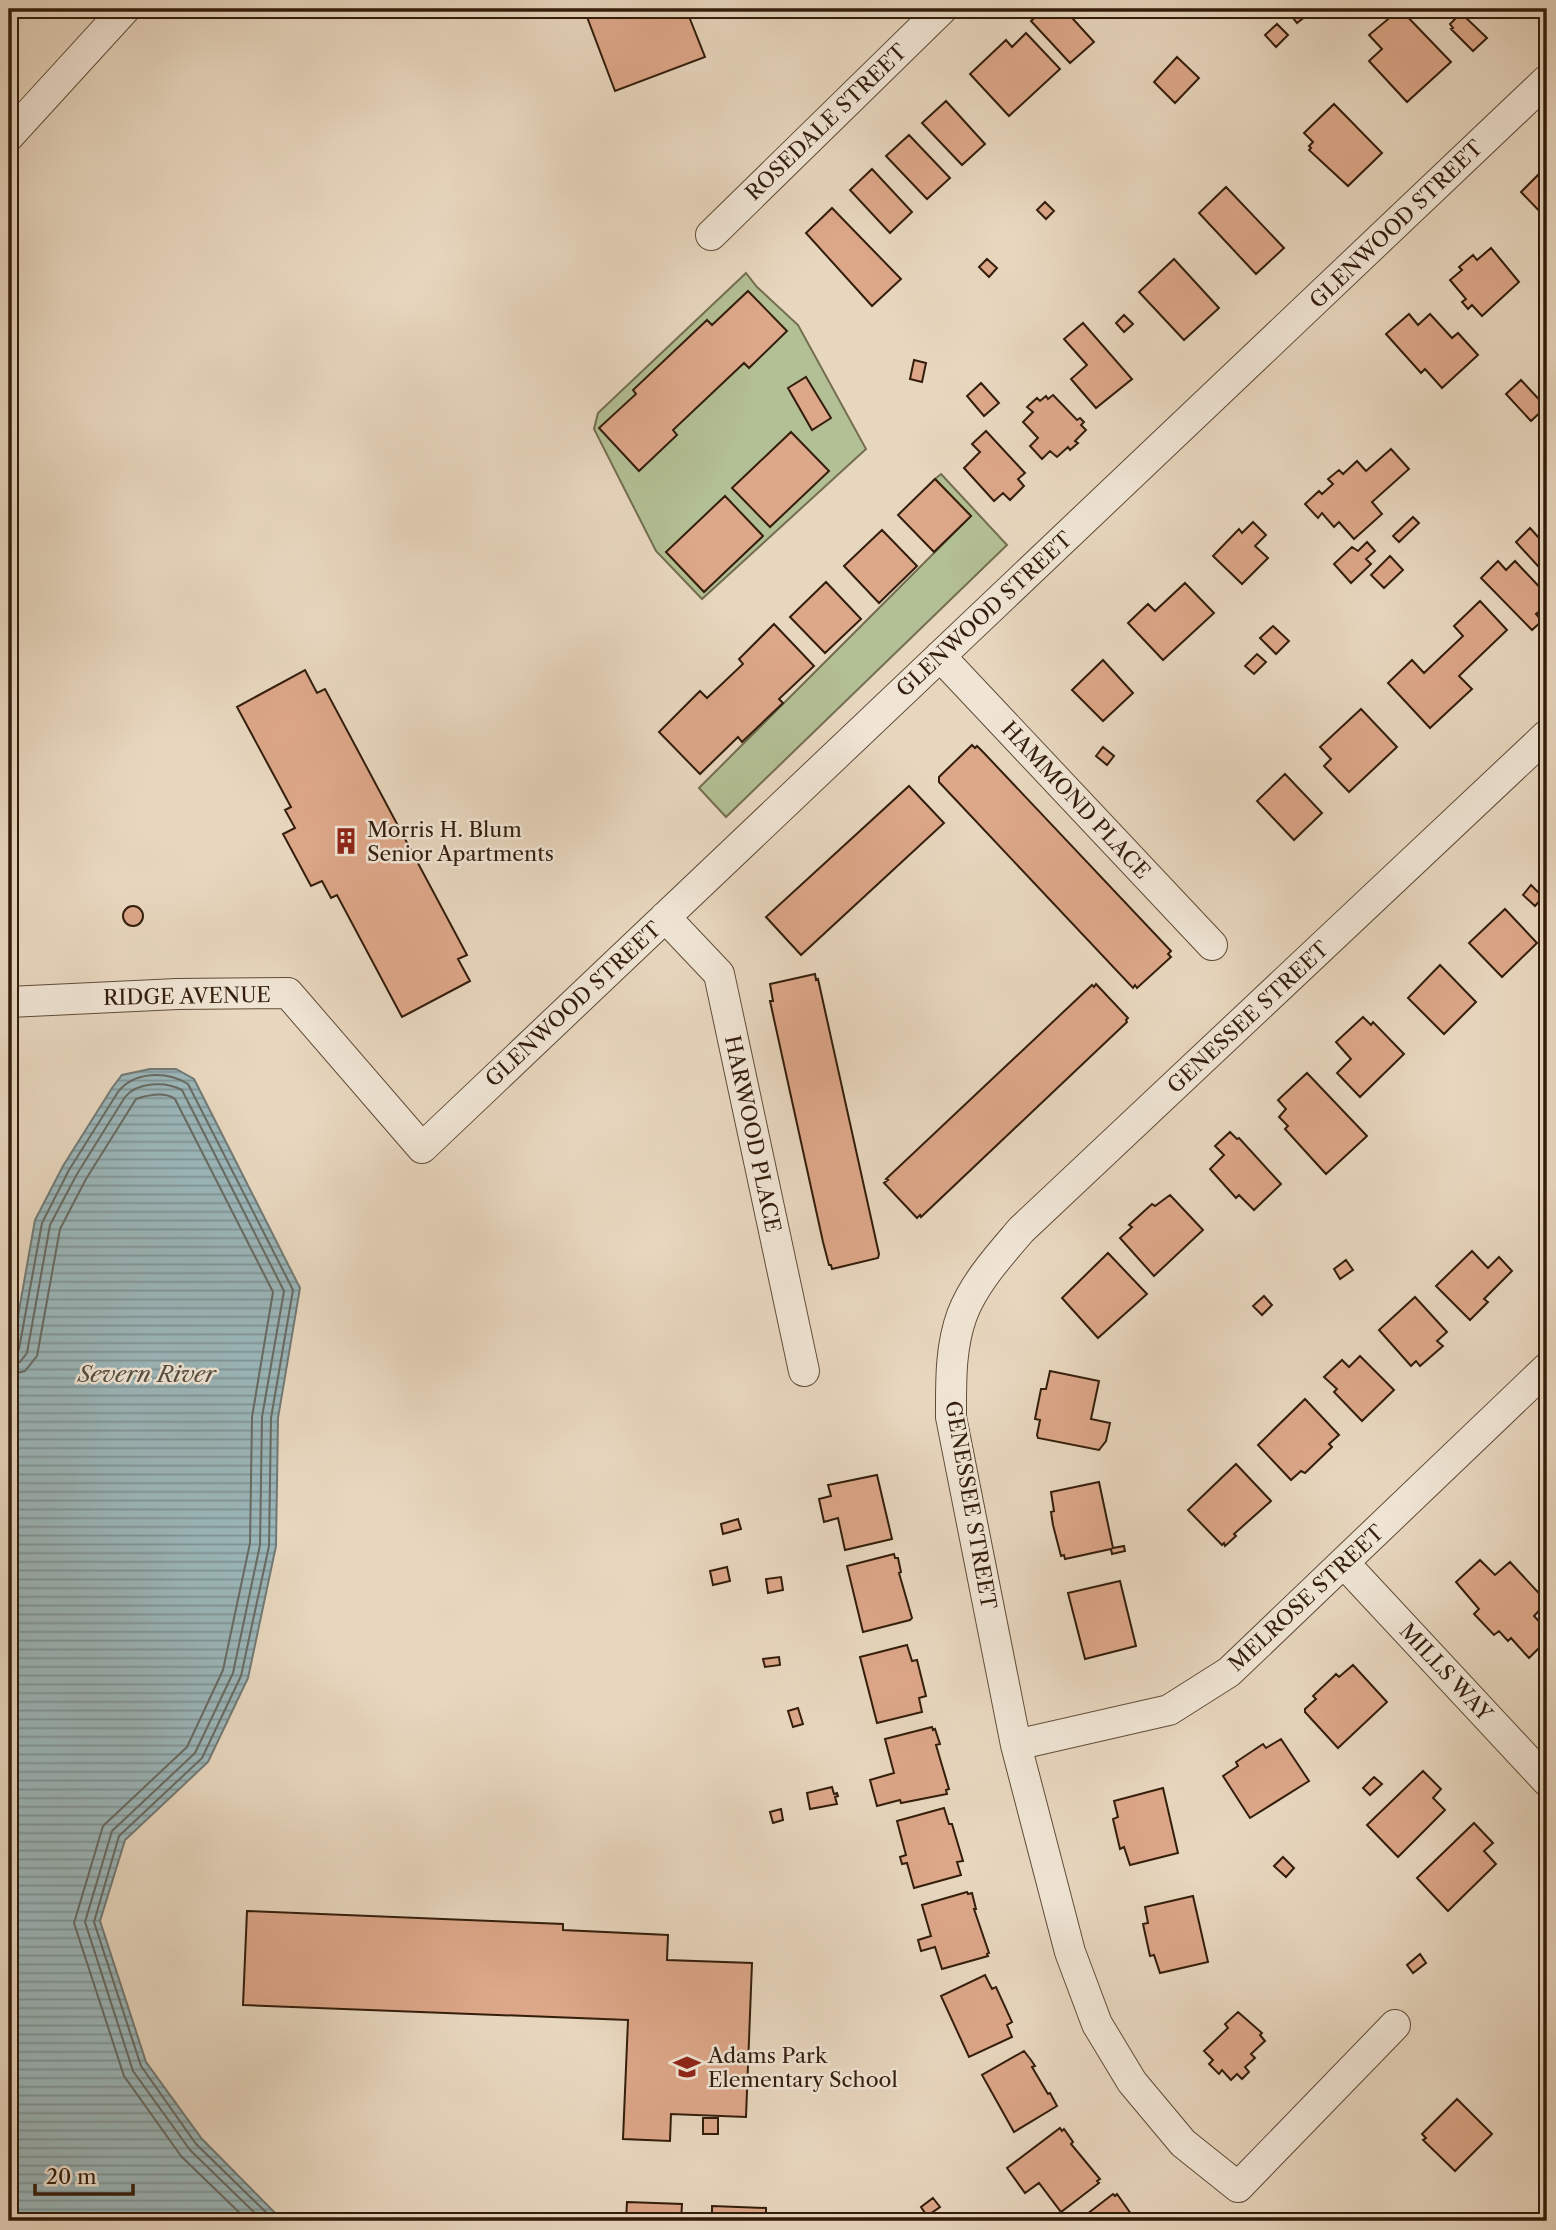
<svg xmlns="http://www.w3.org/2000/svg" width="1556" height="2230" font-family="'Libre Caslon Text',serif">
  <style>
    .green { fill: #b3bf94; stroke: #736e50; stroke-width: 2 }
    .water { fill: url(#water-rules); stroke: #717975; stroke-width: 2 }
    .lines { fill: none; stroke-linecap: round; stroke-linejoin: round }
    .shore { stroke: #676a63; stroke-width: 2 }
    .building { fill: #dda789; stroke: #331d0b; stroke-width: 2 }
    .minor-casing { stroke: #604c38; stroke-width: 32 }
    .minor { stroke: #f0e5d5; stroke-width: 30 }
    .labels { text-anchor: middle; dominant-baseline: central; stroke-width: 5; stroke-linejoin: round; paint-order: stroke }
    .street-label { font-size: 21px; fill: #331d0b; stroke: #f0e5d5 }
    .poi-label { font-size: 21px; fill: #331d0b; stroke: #f0e5d5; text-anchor: start }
    .water-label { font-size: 23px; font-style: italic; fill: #524b40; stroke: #f0e5d5 }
  </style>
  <defs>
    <pattern id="water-rules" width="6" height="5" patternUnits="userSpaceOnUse" patternTransform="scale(1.75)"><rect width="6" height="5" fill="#9bb7bb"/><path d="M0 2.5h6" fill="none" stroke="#7f9496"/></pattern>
  </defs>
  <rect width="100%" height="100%" fill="#e8d7bf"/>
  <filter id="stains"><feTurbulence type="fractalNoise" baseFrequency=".00286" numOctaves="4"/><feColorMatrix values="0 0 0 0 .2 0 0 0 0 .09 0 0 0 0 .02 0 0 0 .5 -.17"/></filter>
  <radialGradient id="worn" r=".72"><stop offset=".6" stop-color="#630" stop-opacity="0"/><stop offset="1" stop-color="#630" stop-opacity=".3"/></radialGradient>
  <path class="green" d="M746,273L757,287L798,325L866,449L702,599L656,551L594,429L598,413Z
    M941,474L1007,545L726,817L699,788L971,516L935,479Z"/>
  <path class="water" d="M150,1069H176L194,1079L300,1288L278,1418L276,1546L248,1678L208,1762L125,1840L100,1921L146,2062L202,2139L283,2221H9V1367L35,1220L63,1166L112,1088L122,1075Z"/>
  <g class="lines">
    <path class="shore" d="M9,1356L15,1355L19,1349L42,1223L69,1170L118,1092C134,1071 167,1071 188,1084L293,1290L271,1418L269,1546L241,1676L202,1758L119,1836L94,1922L141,2066L196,2144L275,2221
      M9,1365L20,1362L27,1353L50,1225L77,1174L125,1097C137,1082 165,1081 182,1090L284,1291L262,1417L260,1545L233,1673L195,1753L112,1831L85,1922L133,2071L190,2150L263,2221
      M9,1375L25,1371L37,1356L60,1229L86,1179L136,1099C148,1095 164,1091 175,1099L273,1292L252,1417L250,1543L223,1670L187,1747L103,1826L74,1923L124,2076L181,2156L248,2221"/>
  </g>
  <path class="building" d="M584,9H686L705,57L615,91Z
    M808,9H828L822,14L819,10L814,15Z
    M1044,9H1064L1094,42L1070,63L1031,21Z
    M1286,9H1302L1307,15L1297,23Z
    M1400,9L1451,62L1407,102L1369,61L1382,49L1369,35Z
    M1461,13L1487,38L1473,51L1451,29L1453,28L1450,24Z
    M1277,24L1288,35L1276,47L1265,35Z
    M1026,33L1060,69L1009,116L970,74L1006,40L1012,47Z
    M1177,57L1199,78L1175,103L1154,82Z
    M946,101L985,144L962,165L922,123Z
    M1334,104L1382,153L1348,186L1309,150L1311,148L1309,146L1313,142L1304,133Z
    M909,135L950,178L927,199L886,156Z
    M1546,167L1547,168V219L1521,192Z
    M872,169L912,212L890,233L850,190Z
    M1226,187L1284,248L1256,274L1199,213Z
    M1045,202L1054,211L1046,219L1037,210Z
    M832,208L901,279L872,306L806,233Z
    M1491,248L1519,282L1482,316L1472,305L1468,309L1462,302L1466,299L1450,280L1462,270L1459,267L1473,255L1477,260Z
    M987,259L997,268L989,277L979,267Z
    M1174,259L1219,308L1184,340L1139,292Z
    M748,291L787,331L749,368L744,363L673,430L677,435L639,471L599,428L636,394L633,390L707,320L712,325Z
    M1409,314L1418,325L1430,314L1452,338L1458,333L1478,355L1442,388L1425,369L1421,373L1386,334Z
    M1124,315L1133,324L1124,332L1116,323Z
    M1083,323L1132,379L1096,408L1071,379L1087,365L1064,339Z
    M914,360L926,363L922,382L910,379Z
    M806,377L831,418L812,430L788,388Z
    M1521,380L1546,407L1531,421L1506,394Z
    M981,383L999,403L984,416L967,396Z
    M1053,395L1077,420L1080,418L1084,422L1081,425L1086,430L1075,441L1078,443L1070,450L1068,447L1057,457L1050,451L1042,459L1030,446L1038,438L1023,422L1033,412L1027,407L1037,398L1040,401L1046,396L1048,399Z
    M986,431L1025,473L1018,479L1024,486L1010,500L1003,493L994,501L964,468L980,452L972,444Z
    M791,432L829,471L770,527L732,488Z
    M1391,449L1409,469L1372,502L1382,514L1354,539L1339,522L1334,527L1322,513L1318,518L1305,504L1319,491L1322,494L1333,484L1328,479L1339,470L1343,474L1357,461L1366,471Z
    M935,479L971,516L934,552L898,515Z
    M725,496L763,536L704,592L666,552Z
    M1413,517L1419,523L1399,542L1393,536Z
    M1253,522L1266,535L1255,546L1268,558L1242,584L1213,556L1239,529L1242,533Z
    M1530,528L1539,538L1547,530V576L1516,542Z
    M882,530L917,566L879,603L844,566Z
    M1367,542L1375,551L1366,559L1371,564L1351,583L1334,564L1352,547L1358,551Z
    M1390,556L1403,570L1384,588L1371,575Z
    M1498,561L1506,570L1515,561L1547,595V606L1536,614L1542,621L1532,630L1481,578Z
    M826,582L861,619L825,653L790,617Z
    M1185,583L1214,613L1163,660L1128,623L1148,604L1155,611Z
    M1480,601L1507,630L1459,676L1472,689L1430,728L1388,683L1412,660L1424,673L1463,636L1454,626Z
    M774,624L814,666L779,699L783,703L742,742L738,737L700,774L659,732L700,691L707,698L743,664L739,659Z
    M1273,626L1289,641L1276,654L1260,638Z
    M1257,654L1266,662L1254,674L1245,666Z
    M1103,660L1133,693L1103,721L1072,690Z
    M305,670L317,693L325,689L467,955L458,959L470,981L402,1017L337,895L331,898L322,881L311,886L283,834L295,828L285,810L291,807L237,707Z
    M1361,709L1397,747L1349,792L1324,766L1331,759L1320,747Z
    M972,745L975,748L977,746L984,753L1171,951L1168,954L1171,957L1137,988L1135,985L1133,988L939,782V777Z
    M1103,747L1114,756L1107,765L1096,756Z
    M1285,774L1322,813L1294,840L1257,801Z
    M909,786L944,823L801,955L766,917Z
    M1531,885L1543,897L1535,906L1523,895Z
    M123 916a10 10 0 1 1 20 0a10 10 0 1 1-20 0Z
    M1505,909L1537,943L1502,977L1469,943Z
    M1440,965L1476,1002L1444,1034L1408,998Z
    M815,974L816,980L818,979L879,1254L878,1258L832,1269L831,1265H829L823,1242L770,1001H773L770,984Z
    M1096,984L1128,1018L1126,1020L1127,1022L921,1217L920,1215L917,1218L884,1183L888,1180L886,1179L1092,985L1094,987Z
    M1363,1017L1371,1025L1373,1022L1404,1054L1360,1097L1337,1073L1351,1059L1336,1042Z
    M1307,1073L1367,1136L1326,1174L1285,1129L1288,1126L1279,1117L1286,1109L1278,1100Z
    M1230,1132L1237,1139L1239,1138L1281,1184L1254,1210L1239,1195L1236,1198L1210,1169L1224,1155L1215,1146Z
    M1170,1195L1203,1230L1154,1276L1120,1238L1132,1227L1129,1225L1152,1204L1155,1206Z
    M1472,1251L1488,1268L1499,1257L1512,1271L1484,1299L1488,1302L1470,1320L1436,1286Z
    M1108,1253L1147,1294L1098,1338L1062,1298Z
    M1346,1260L1353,1270L1340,1279L1334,1269Z
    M1264,1296L1272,1305L1262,1315L1253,1306Z
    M1415,1297L1447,1332L1437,1341L1443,1346L1420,1366L1416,1361L1411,1366L1379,1330Z
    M1360,1356L1394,1390L1362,1421L1334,1392L1337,1389L1324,1377L1342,1360L1349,1367Z
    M1050,1371L1099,1381L1091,1419L1110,1423L1106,1441L1099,1450L1038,1438L1037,1435L1040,1420L1035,1419L1041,1389H1046Z
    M1305,1399L1339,1435L1329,1444L1332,1447L1305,1473L1301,1471L1291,1480L1258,1445Z
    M1236,1464L1271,1501L1234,1534L1236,1536L1225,1546L1224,1543L1222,1545L1188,1510Z
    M877,1475L892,1539L845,1550L838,1518L824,1522L819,1499L831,1496L828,1485Z
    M1099,1482L1113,1548L1124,1546L1125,1551L1112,1554L1111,1549L1065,1559L1064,1555L1061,1556L1053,1525L1051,1512L1054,1511L1051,1492Z
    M738,1519L741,1529L723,1534L721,1524Z
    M894,1554L895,1558H898L901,1572L899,1573L912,1618L910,1620L863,1632L847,1566Z
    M1480,1560L1495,1575L1510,1562L1547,1602L1534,1616L1547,1630V1640L1529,1658L1511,1638L1508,1641L1499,1631L1494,1635L1474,1614L1479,1609L1456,1582Z
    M727,1567L730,1581L713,1585L710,1571Z
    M781,1577L783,1590L768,1593L766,1579Z
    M1120,1581L1136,1646L1085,1659L1068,1593Z
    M907,1645L912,1661L917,1660L926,1696L919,1698L922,1712L877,1723L860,1657Z
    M779,1657L780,1665L765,1667L763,1659Z
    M1353,1665L1387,1702L1338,1748L1305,1712V1709L1316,1699L1313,1696L1333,1677L1336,1674L1339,1677Z
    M798,1708L803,1724L793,1727L788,1711Z
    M932,1727L933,1730L935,1729L940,1744L936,1745L949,1789L946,1790L947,1794L901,1803L900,1800L877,1806L870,1780L894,1773L885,1739Z
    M1281,1739L1309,1781L1250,1818L1223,1776L1238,1766L1236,1762L1263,1744L1266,1748Z
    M1423,1771L1441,1789L1433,1798L1445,1810L1398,1857L1367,1825Z
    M1374,1777L1382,1784L1370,1795L1363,1788Z
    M832,1787L834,1794L837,1793L838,1796L835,1797L837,1804L810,1809L807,1793Z
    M1163,1788L1178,1853L1130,1865L1124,1847L1120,1849L1113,1819L1118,1817L1114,1801Z
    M944,1808L949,1824H952L963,1861L957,1862L961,1875L914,1888L907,1863L902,1864L900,1857L906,1855L897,1821Z
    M781,1809L783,1820L773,1823L770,1812Z
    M1474,1823L1493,1843L1484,1851L1496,1864L1448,1911L1417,1878Z
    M1283,1857L1294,1868L1286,1877L1274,1866Z
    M967,1892L968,1894L972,1893L976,1909H974L989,1953L987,1954L988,1956L942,1969L935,1947L921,1951L918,1940L931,1936L922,1905Z
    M1193,1896L1208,1962L1160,1973L1154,1955L1150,1956L1143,1924L1148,1923L1145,1907Z
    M247,1911L563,1924V1930L668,1935L667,1960L752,1963L746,2117L671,2114L670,2141L623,2139L628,2020L243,2005Z
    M1420,1954L1426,1963L1413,1973L1407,1965Z
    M985,1975L992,1989L996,1987L1012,2022L1007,2025L1012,2037L969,2057L941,1996Z
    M1238,2012L1262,2033L1260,2035L1265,2041L1251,2054L1255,2058L1245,2067L1249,2072L1242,2079L1237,2074L1231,2080L1222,2070L1219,2074L1209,2064L1213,2060L1204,2051L1228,2028L1225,2024Z
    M1024,2051L1031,2060L1035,2066L1032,2067L1048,2094L1050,2093L1057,2106L1014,2132L982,2075Z
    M1457,2099L1492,2134L1455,2171L1423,2140L1426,2138L1422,2134Z
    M703,2118H718V2134H703Z
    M1060,2128L1062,2131L1064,2129L1073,2142L1071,2144L1100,2179L1097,2181L1099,2183L1061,2212L1039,2183L1025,2193L1007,2168Z
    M1113,2194L1115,2196L1117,2194L1136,2221H1078Z
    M933,2198L940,2207L927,2216L921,2207Z
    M627,2202L682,2204L681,2221H626Z
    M712,2206L766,2208V2221H712Z"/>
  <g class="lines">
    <defs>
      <path id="minor" d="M9,136L125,9
        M711,235L942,9
        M940,656L1212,945
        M665,917L719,974L804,1371
        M9,1002L177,994L288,993L422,1148L1547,80
        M1344,1563L1547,1781
        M1016,1745L1169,1710L1229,1672L1547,1368
        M1395,2025L1238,2187L1183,2143L1132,2082L1097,2024L1070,1952L1016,1745L951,1417C951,1383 950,1348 962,1315C974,1283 999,1256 1021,1230L1547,735"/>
    </defs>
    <use href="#minor" class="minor-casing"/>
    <use href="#minor" class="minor"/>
  </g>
  <defs>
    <symbol id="building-bare" viewBox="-9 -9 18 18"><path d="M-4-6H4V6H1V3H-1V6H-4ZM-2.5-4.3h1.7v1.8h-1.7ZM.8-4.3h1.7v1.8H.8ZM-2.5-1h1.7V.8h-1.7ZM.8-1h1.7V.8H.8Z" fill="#8f2418" stroke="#f0e5d5" stroke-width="2.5" paint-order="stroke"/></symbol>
    <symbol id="school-bare" viewBox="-9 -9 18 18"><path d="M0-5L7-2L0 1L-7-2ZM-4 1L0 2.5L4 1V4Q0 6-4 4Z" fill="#8f2418" stroke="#f0e5d5" stroke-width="2.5" paint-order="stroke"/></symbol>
  </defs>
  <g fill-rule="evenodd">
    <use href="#building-bare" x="327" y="822" width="38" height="38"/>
    <use href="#school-bare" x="668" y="2048" width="38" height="38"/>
  </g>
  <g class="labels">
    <g class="street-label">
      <text transform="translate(826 122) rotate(-44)">ROSEDALE STREET</text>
      <text transform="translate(1396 224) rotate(-44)">GLENWOOD STREET</text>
      <text transform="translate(984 614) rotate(-43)">GLENWOOD STREET</text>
      <text transform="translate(1076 800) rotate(47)">HAMMOND PLACE</text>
      <text transform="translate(187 996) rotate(-1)">RIDGE AVENUE</text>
      <text transform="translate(573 1004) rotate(-43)">GLENWOOD STREET</text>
      <text transform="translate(1248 1017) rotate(-43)">GENESSEE STREET</text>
      <text transform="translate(753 1134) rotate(78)">HARWOOD PLACE</text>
      <text transform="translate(971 1505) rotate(80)">GENESSEE STREET</text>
      <text transform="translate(1306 1598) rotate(-43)">MELROSE STREET</text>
      <text transform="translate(1446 1672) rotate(47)">MILLS WAY</text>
    </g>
    <g class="poi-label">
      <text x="367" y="829">Morris H. Blum<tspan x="367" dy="24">Senior Apartments</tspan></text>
      <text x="708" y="2055">Adams Park<tspan x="708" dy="24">Elementary School</tspan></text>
    </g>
    <g class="water-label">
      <text x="147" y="1374">Severn River</text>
    </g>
  </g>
  <rect width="1556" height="2230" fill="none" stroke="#e8d7bf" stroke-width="35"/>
  <rect x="10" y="10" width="1535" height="2209" fill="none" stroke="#331d0b" stroke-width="3.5"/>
  <rect x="18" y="18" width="1521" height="2195" fill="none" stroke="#331d0b" stroke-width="2"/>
  <path d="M35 2184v10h98v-10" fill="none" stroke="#331d0b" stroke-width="3.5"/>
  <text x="46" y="2184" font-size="21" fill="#331d0b" stroke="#f0e5d5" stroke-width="5" paint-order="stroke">20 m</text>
  <rect width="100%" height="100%" filter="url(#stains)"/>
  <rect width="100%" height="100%" fill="url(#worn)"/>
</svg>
